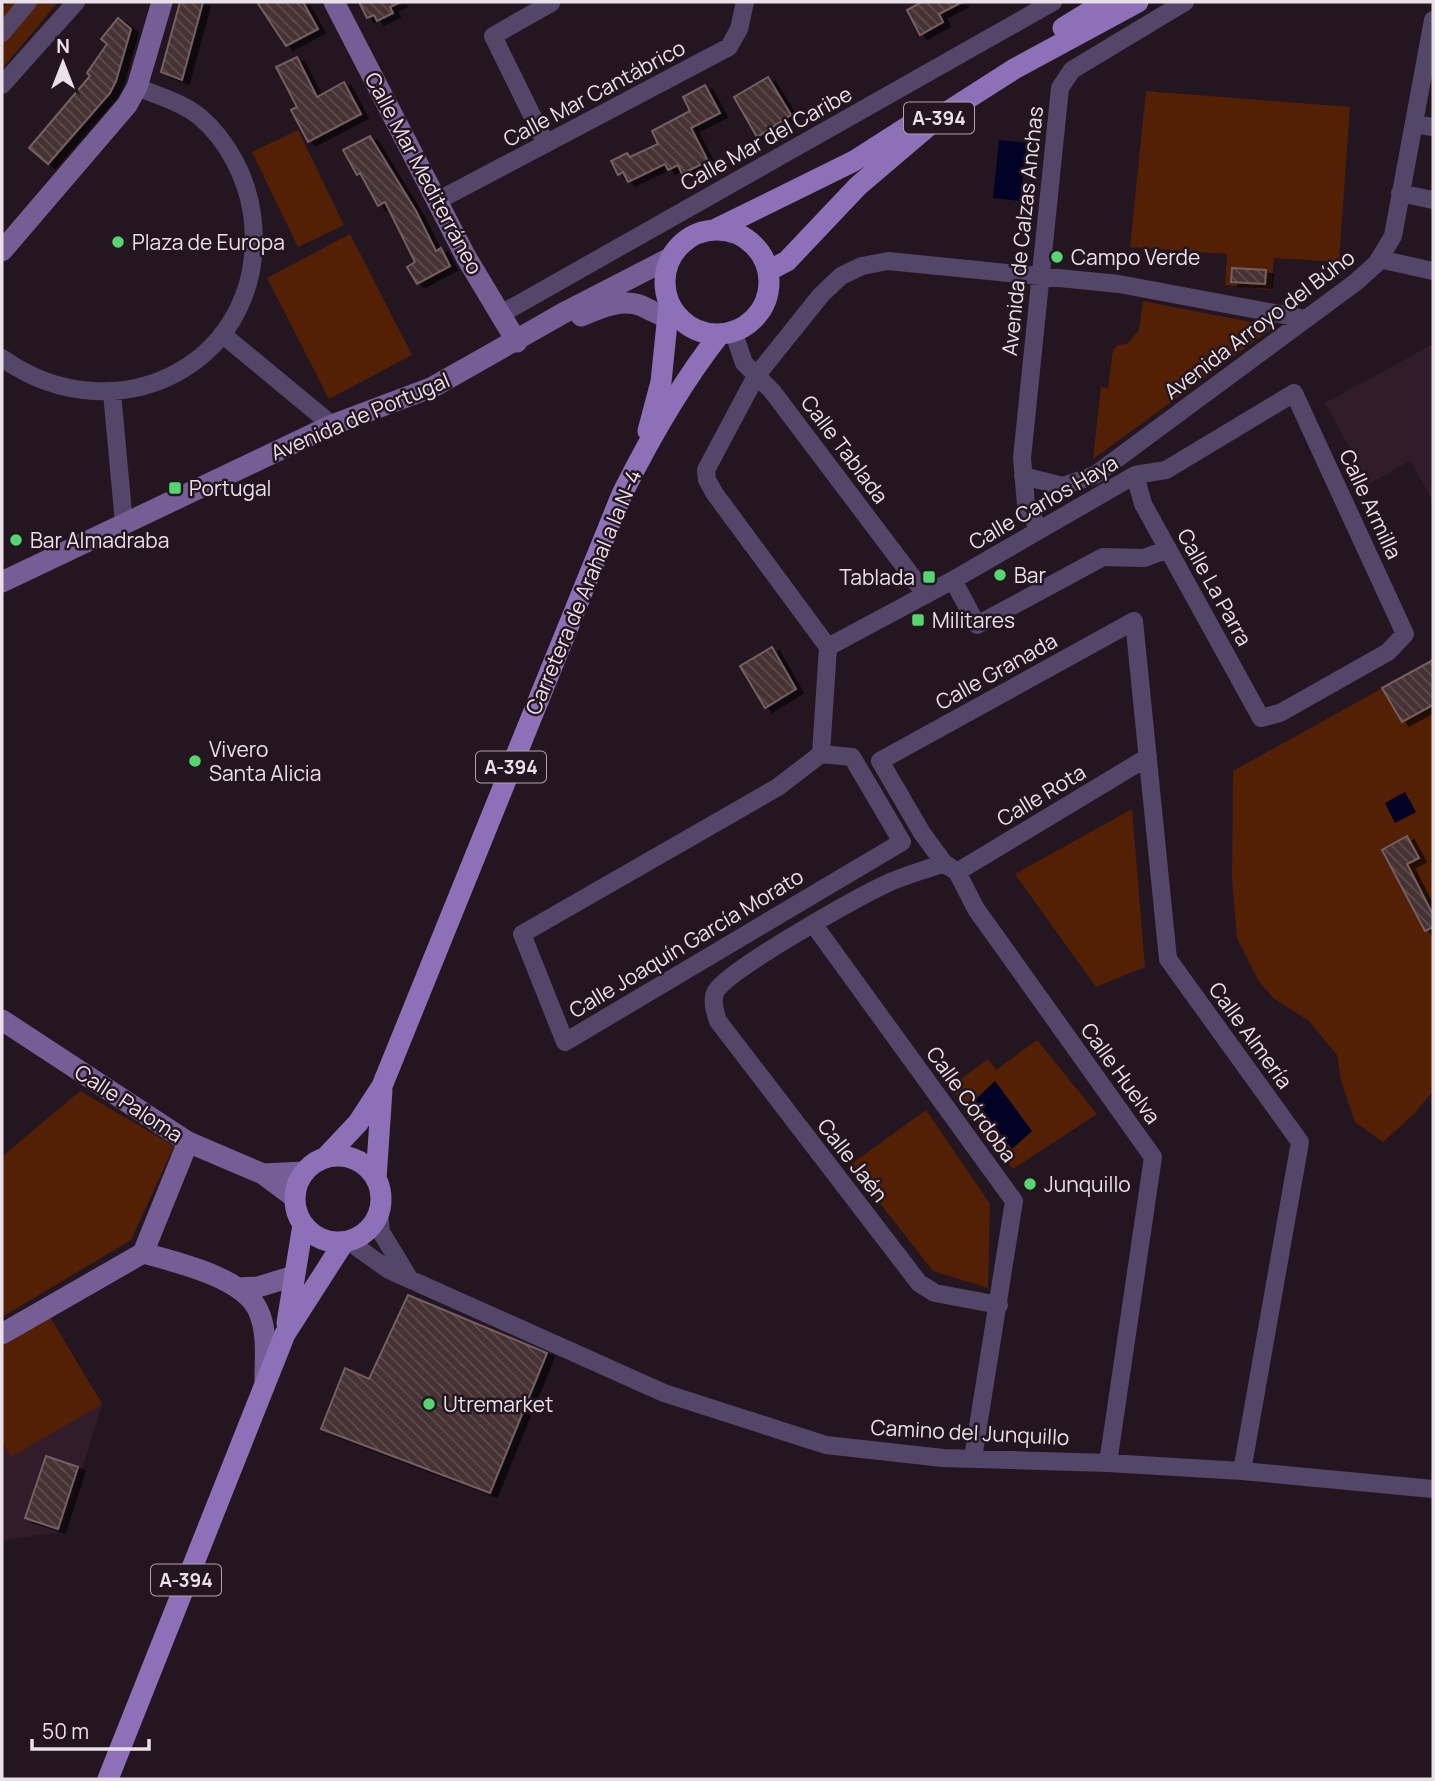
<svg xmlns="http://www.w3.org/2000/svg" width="1435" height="1781" font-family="Manrope,sans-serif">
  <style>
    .built { fill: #301c2b }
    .green { fill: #532005 }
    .water { fill: #010226 }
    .building { fill: url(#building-back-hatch); stroke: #745e60; stroke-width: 2; filter: url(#shadow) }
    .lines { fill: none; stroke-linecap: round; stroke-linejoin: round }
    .street { stroke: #544668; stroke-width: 18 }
    .secondary { stroke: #745e95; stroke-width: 21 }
    .primary { stroke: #8d70b7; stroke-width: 21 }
    .poi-dot { fill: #56d671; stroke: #241620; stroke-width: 2.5 }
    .labels { text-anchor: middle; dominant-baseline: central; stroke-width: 5; stroke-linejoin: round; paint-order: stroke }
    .shield { fill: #241620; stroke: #afa3ab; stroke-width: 2 }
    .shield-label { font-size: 19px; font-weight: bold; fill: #eae0e7 }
    .street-label { font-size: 21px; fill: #eae0e7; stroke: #241620 }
    .poi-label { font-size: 21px; fill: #eae0e7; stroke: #241620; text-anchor: start }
  </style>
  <defs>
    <pattern id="building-back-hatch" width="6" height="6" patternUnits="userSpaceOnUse" patternTransform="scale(1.75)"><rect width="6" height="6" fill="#443032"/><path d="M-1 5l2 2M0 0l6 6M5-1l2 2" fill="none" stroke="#5f4e50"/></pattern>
    <filter id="shadow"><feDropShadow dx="7" dy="4" stdDeviation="0" flood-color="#0009"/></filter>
  </defs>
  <rect width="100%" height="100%" fill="#241620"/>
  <path class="built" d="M1433,344V501L1410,461L1369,484L1325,403Z
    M50,1317L102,1404L63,1532L2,1540V1346Z"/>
  <path class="green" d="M8,2H58L2,69V9Z
    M1146,91L1350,107L1339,262L1274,258L1271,290L1225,285L1227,254L1130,247Z
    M298,130L344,225L298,247L252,152Z
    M350,234L412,355L329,399L267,278Z
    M1143,301L1271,326V329L1093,459L1101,387L1108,388L1113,350L1118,345L1127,344L1139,330Z
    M1433,660V1091L1415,1113L1383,1142L1355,1122L1341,1080L1337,1055L1309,1021L1273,998L1258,980L1237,938L1232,880L1233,771Z
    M1132,809L1145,967L1096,987L1015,874Z
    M1037,1040L1097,1114L1013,1169L950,1087L988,1059L996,1070Z
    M80,1091L174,1146L131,1240L2,1317V1157Z
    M926,1110L990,1204L988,1288L933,1271L850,1165Z
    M50,1317L102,1404L11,1457L2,1441V1346Z"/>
  <path class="water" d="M999,140L1027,143L1020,201L993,198Z
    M1405,792L1416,812L1395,823L1385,803Z
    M995,1081L1032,1131L1012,1149L975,1100Z"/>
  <path class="building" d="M180,2H203L182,80L161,72Z
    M257,2H303L318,29L286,46Z
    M359,2H401L390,7L393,13L377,21L374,15L367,18Z
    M922,2H962L939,14L943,22L920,35L907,10Z
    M118,18L131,29L116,81L110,93L48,164L29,148L90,76L87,73L107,44L101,39Z
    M297,57L317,97L344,82L361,114L308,142L291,110L297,107L276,67Z
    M768,77L791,115L757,137L734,97Z
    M705,85L720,113L691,128L708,161L682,174L678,165L668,170L665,164L628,182L623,172L618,175L611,161L627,153L630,157L658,144L652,131L690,111L683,97Z
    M370,136L416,211L436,251L441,248L450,266L417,284L407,267L415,262L385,202L378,206L360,173L357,175L343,150Z
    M1232,268L1266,270L1265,284L1231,282Z
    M772,647L796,689L765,708L740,666Z
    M1433,660V705L1402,722L1382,688Z
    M1407,836L1419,858L1407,864L1433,915V927L1425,931L1382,850Z
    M408,1295L547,1353L490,1493L321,1429L345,1368L369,1379Z
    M46,1456L78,1467L58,1529L25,1518Z"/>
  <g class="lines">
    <path class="street" d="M2,33L28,2
      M2,85L76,2
      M1414,124L1433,127
      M546,144L493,36L551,3
      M1400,193L1433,200
      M437,201L729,47L739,29L745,2
      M1379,259L1433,271
      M501,314L1053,2
      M733,331L744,363L772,391L926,595
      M222,334L332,425
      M2,358C119,441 272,360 252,214C247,178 228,141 200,117C182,102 158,96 137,87
      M112,393L124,523
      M1023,476L1063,486L1095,475L1356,282L1377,263L1393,236L1433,20
      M1039,530L1026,504L1022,458L1060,88L1072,70L1185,2
      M953,580L977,625L1103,557L1144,558L1168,549
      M828,647L953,580L1135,475L1166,470L1294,393L1405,634L1388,652L1280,713L1261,718L1143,504L1135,475
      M821,754L828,647L715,494L707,480L706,470L756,376L821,295L841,276L862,266L888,261L1119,284L1306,319
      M821,754L852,757L902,842L565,1042L522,934L778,787Z
      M944,863C925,870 906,875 888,883C860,896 729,969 716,991C711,1000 715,1012 718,1021L919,1283L935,1293L999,1305
      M957,872L1148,757
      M814,925L1014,1201L973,1458
      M379,1212L381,1232L409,1278
      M348,1241L389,1270L664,1393L826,1445L943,1458L1108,1463L1242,1471L1433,1489
      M1108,1463L1153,1157L976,909L957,872L944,863L922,833L880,761L1134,621L1168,959L1300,1142L1242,1471"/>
    <path class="secondary" d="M334,2L466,257L517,342
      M2,251L127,105L137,87L162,2
      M581,316C600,308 622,298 642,306C656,313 664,318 680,318
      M2,582L332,425L433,387L567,311L670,258
      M2,1020L188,1142L263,1174L294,1197
      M263,1174L304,1172
      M143,1253C175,1262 243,1277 258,1310C268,1331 265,1358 265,1380
      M238,1288L258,1287L294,1276
      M2,1334L143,1253L188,1142"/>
    <path class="primary" d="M1063,28L1105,2
      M714,230L854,161L918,120
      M665 282a52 52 0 1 1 104 0a52 52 0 1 1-104 0Z
      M768,271L787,261L858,186L939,117L1014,69L1138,2
      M648,431L661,382L669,304
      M295 1199a43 43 0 1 1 86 0a43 43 0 1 1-86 0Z
      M325,1158L358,1123L382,1086L622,494C650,438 682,382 720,334
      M376,1179L382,1090
      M287,1323L303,1225
      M108,1779L285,1334L344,1242"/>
  </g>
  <g class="poi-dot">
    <circle cx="118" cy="242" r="7"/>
    <circle cx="1057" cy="257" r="7"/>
    <rect x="168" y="481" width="14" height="14" rx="3.5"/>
    <circle cx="16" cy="540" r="7"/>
    <circle cx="1000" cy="575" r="7"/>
    <rect x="922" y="570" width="14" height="14" rx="3.5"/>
    <rect x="911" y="613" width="14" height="14" rx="3.5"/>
    <circle cx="195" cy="761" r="7"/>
    <circle cx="1030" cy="1184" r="7"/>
    <circle cx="429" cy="1404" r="7"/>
  </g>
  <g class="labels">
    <g class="shield">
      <rect x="904" y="102.5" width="70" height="31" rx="5"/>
      <rect x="476" y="751.5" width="70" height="31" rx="5"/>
      <rect x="151" y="1564.5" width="70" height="31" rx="5"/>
    </g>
    <g class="shield-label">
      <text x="939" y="118">A-394</text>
      <text x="511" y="767">A-394</text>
      <text x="186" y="1580">A-394</text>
    </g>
    <g class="street-label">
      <text transform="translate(594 93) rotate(-28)">Calle Mar Cantábrico</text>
      <text transform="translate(766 138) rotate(-29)">Calle Mar del Caribe</text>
      <text transform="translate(424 173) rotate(62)">Calle Mar Mediterráneo</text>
      <text transform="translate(1022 231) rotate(-84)">Avenida de Calzas Anchas</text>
      <text transform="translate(1259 324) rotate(-37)">Avenida Arroyo del Búho</text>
      <text transform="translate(360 416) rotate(-23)">Avenida de Portugal</text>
      <text transform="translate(845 449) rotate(53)">Calle Tablada</text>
      <text transform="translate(1043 502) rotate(-30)">Calle Carlos Haya</text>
      <text transform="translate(1371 504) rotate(65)">Calle Armilla</text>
      <text transform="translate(1215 587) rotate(61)">Calle La Parra</text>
      <text transform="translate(583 592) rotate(-67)">Carretera de Arahal a la N-4</text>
      <text transform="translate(996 671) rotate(-29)">Calle Granada</text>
      <text transform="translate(1041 795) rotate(-31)">Calle Rota</text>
      <text transform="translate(686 943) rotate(-31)">Calle Joaquín García Morato</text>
      <text transform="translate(1251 1035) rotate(54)">Calle Almería</text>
      <text transform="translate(1121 1073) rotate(54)">Calle Huelva</text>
      <text transform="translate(129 1103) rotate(33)">Calle Paloma</text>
      <text transform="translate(972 1104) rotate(54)">Calle Córdoba</text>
      <text transform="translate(853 1160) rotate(52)">Calle Jaén</text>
      <text transform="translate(970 1432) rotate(3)">Camino del Junquillo</text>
    </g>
    <g class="poi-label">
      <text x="132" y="242">Plaza de Europa</text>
      <text x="1071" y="257">Campo Verde</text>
      <text x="189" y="488">Portugal</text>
      <text x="30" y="540">Bar Almadraba</text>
      <text x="1014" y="575">Bar</text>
      <text x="915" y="577" text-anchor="end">Tablada</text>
      <text x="932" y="620">Militares</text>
      <text x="209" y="749">Vivero<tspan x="209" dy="24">Santa Alicia</tspan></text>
      <text x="1044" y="1184">Junquillo</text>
      <text x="443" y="1404">Utremarket</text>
    </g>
  </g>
  <rect width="1435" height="1781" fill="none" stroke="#eae0e7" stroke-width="7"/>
  <g transform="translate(63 63)" stroke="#241620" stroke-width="5" paint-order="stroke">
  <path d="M0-5L12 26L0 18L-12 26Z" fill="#eae0e7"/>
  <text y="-10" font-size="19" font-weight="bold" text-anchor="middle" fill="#eae0e7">N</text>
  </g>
  <path d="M32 1739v10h117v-10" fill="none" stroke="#eae0e7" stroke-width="3.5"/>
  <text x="42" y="1739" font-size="21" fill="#eae0e7" stroke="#241620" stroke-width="5" paint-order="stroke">50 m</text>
</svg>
